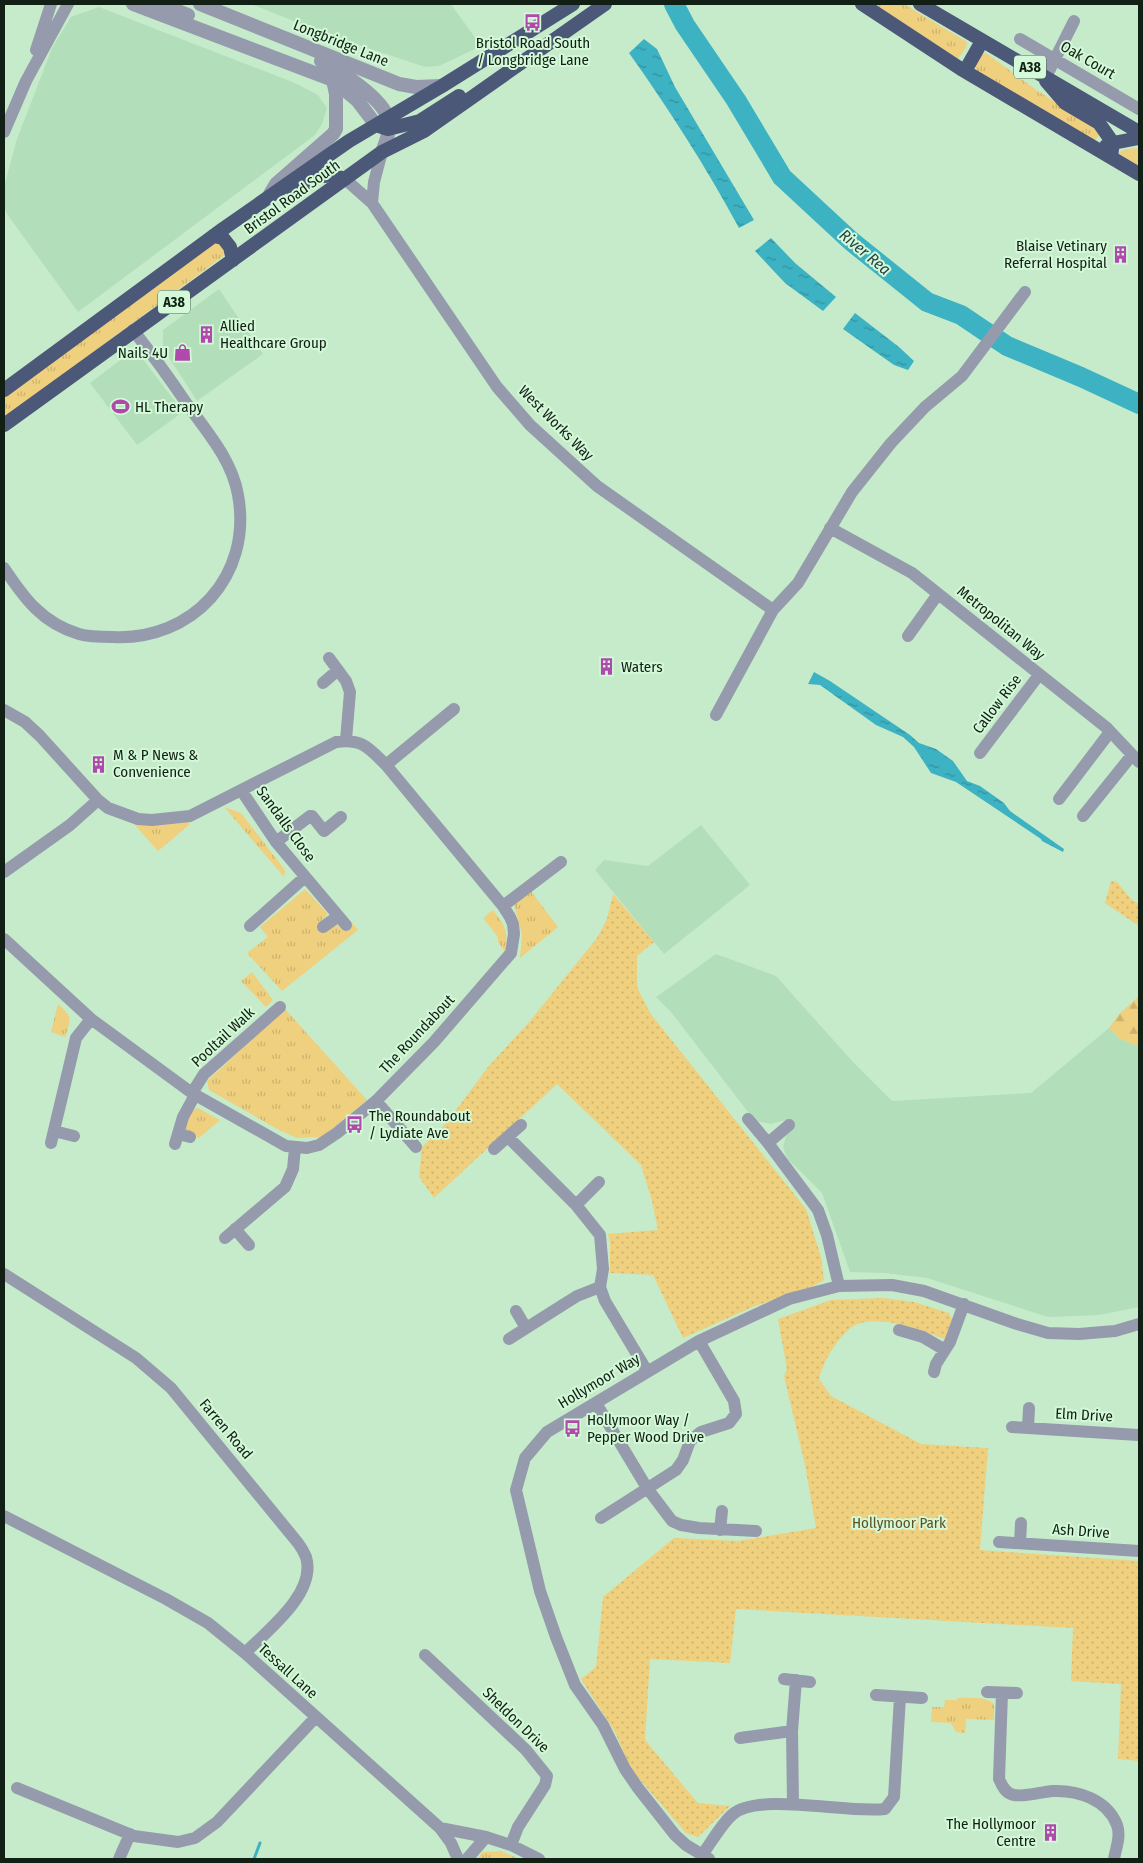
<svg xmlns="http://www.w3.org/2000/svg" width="1143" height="1863" font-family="'Fira Sans Condensed',sans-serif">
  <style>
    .built { fill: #b3deba }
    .grass { fill: url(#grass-tufts) }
    .forest { fill: url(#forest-firs) }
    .park { fill: url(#park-dots) }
    .water { fill: url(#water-ripples) }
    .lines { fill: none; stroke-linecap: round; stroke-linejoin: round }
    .stream { stroke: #3db2c3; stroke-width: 3 }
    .river { stroke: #3db2c3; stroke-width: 20 }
    .minor { stroke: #959bac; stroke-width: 12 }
    .tertiary { stroke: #959bac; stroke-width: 14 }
    .trunk { stroke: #4c5878; stroke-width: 14 }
    .labels { text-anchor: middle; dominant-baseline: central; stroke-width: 4; stroke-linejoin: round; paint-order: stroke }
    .shield { fill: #d3f9d8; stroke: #4c604f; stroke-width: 1 }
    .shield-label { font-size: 14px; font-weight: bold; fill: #121f14 }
    .street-label { font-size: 15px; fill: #121f14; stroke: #d3f9d8 }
    .poi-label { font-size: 15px; fill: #121f14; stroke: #d3f9d8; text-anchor: start }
    .park-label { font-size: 15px; fill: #605025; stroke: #d3f9d8 }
    .water-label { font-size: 16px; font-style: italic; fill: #294247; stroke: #d3f9d8 }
  </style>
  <defs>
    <pattern id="grass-tufts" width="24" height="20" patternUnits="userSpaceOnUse" patternTransform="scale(1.25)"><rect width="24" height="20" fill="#efd07e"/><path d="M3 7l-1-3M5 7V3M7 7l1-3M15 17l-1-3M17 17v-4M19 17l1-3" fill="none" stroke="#ccb26c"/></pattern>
    <pattern id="forest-firs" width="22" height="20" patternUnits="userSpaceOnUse" patternTransform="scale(1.25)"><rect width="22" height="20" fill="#efd07e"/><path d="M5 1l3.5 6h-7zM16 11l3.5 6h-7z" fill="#ccb26c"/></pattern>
    <pattern id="park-dots" width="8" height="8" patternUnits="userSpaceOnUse" patternTransform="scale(1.25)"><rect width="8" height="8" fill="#efd07e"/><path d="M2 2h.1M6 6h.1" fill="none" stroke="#ccb26c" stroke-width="1.8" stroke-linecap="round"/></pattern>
    <pattern id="water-ripples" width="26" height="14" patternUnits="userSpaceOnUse" patternTransform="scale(1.25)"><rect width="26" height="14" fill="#3db2c3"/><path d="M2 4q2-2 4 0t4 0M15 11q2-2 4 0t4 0" fill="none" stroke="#32909d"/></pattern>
  </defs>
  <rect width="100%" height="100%" fill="#c6ebcb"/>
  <path class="built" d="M251,4H451L481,46L439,66L425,67L332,36Z
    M99,7L295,83L318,95L327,108L322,124L315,135L78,312L7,214L4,206V187L17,139L52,48L71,17Z
    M219,289L263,354L197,401L163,348V330Z
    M127,355L142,358L183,412L137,445L90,383Z
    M701,825L750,885L664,954L595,870L604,860L648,866Z
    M716,954L776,976L853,1062L892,1101L1031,1093L1109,1028L1120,1039L1139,1046V1307L1099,1315L1048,1317L927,1278L884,1273L850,1272L822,1193L787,1158L783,1147L786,1136L792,1126L786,1120L771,1124L755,1121L671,1012L656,997Z"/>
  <path class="grass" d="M875,4H904L967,42L966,48L957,60Z
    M986,53L1035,89L1093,126L1101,134L1094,141L976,72V63L980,55Z
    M1139,148V166L1118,153L1125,149Z
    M215,242L221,244L225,255L4,418V396Z
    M224,807L241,813L285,870L284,877Z
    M189,822V825L158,851L134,824Z
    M305,889L328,914L319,923H335L342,930L352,923L358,930L282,991L247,953L268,937L260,927Z
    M530,890L558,927L520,958L522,934L514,905Z
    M493,910C505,926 509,931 505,952L498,942V937L483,918Z
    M252,972L273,1000L266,1007L241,981Z
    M58,1004C73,1018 71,1018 65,1037L51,1032Z
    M285,1009L367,1100L323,1137L297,1138L279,1130L209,1090L207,1081Z
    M198,1108L220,1120L199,1138L186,1131V1123L191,1110Z
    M957,1698C969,1698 985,1696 994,1704V1720L966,1719L965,1733L956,1732L951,1723L931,1722L932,1707H944L945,1700H957Z
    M501,1851L519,1859H478L482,1852Z"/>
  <path class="forest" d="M1139,996V1046H1138L1120,1039L1109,1028L1120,1013Z"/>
  <path class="park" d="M1111,881L1117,882L1132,900L1139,904V926L1105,903Z
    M613,894L654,942L637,956V987L650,1013L806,1209L821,1257L824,1280L814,1286L755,1306L683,1338L653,1275L610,1273V1243L608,1234L658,1230L652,1201L641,1165L557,1084L434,1198L419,1177L422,1147L448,1121L488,1067L530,1021L597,938L607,919Z
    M883,1298L914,1302L949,1313L952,1319L945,1339C921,1330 876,1312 852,1327C847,1330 842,1337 838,1341C829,1353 823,1364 819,1379L831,1396L921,1444L988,1448L980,1550L1139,1561V1761L1118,1759L1121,1684L1071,1681L1073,1628L736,1609L730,1663L650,1659L645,1740L698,1803L730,1806L698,1837L686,1833L636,1775L627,1760L615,1732L581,1679L596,1667L603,1597L674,1538L738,1541L816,1528L805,1465L784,1376L787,1369L778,1319L831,1300Z"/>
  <path class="water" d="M644,39L657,49L675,87L754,220L739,228C706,167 669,109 629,53Z
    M771,238L795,263L836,297L823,311L785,283L755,251Z
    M855,313L899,347L914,361L908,370L894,365L843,329Z
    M814,672L830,681L910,735L919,743L936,749L953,761L967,781L980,786L1004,803L1010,811L1064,849L1063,852L1042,841L1041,839L956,782L931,773L914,747L903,737L876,725L820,685L808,684Z"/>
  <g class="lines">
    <path class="stream" d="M254,1859L260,1843"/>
    <path class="river" d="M674,4L685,25L736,100L782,177L851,241L927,302L961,315L1007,346L1081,377L1139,404"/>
    <path class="minor" d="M1020,39L1139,109
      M36,50L51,4
      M1046,77L1074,21
      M4,132L26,81L68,4
      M345,179L372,203L497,387L530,425L597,486L773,610
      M372,203L374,182L382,152
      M830,528L912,573L1107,728L1139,762
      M4,568C24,598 42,623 79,634C89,637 101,637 113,637C192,641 253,576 238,495C232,460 207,432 187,404C170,379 152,354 133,330
      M908,636L938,594
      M329,658L346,681L350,692L346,740
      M323,683L338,670
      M4,710L25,722L40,736L98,800L108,808L138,819L152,820L190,816L336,742C362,738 369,748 386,765L503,906L510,917L513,924L514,934L511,953L434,1042L376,1101L337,1133L319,1145L307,1148L286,1146L192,1093L91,1019L4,939
      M716,715L773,610L798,583L852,492L891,443L925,407L962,376L1025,292
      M980,753L1039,675
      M386,765L454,709
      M241,790L276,842L346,925
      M1059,799L1110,732
      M1083,816L1132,755
      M276,842L310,816H312L324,831L341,817
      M4,872L70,825L98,800
      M503,906L561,862
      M250,926L305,877
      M323,927L337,917
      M192,1093L204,1074L280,1007
      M376,1101L416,1147
      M748,1119L768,1143
      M789,1125L768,1143L818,1210L827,1235L839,1286
      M54,1131L74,1136
      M178,1134L190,1137
      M509,1138L576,1205L600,1235L603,1269L600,1287L605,1301L647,1371
      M51,1143L76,1038L91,1019
      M175,1144L183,1117L195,1095
      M494,1149L521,1125
      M576,1205L599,1182
      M235,1229L249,1245
      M225,1238L285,1187L293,1169L295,1148
      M4,1274L136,1358L171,1388L298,1543C301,1547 304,1552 306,1557C317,1593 267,1631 245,1653
      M516,1311L526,1328
      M899,1330L923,1337L945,1350
      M509,1339L577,1296L600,1287
      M934,1372L936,1364L950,1342L964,1304
      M596,1403L647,1488L672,1521L681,1525L699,1528L756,1531
      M1012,1427L1138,1435
      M1028,1428L1029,1408
      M4,1516L166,1599L208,1623L245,1653L440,1828L486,1837L511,1845L539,1859
      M601,1518L676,1470L683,1460L690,1441L701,1432L729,1423L736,1414L734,1401L699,1341
      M720,1530L722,1511
      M999,1542L1139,1551
      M1020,1543L1021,1523
      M425,1655L526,1750L547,1776L545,1785L518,1827L511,1845
      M784,1679L810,1682
      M987,1692L1017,1693
      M1002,1693L999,1779C1002,1786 1006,1794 1014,1795C1026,1797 1040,1792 1053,1791C1077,1790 1107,1799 1117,1825C1121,1836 1116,1848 1114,1859
      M876,1695L922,1698
      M740,1738L792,1731
      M17,1788L134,1836L178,1842L195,1838L217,1822L316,1717
      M793,1804L792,1731L796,1680
      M440,1828L451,1843L458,1859
      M702,1855C711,1843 722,1823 733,1814C760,1792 848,1814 885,1809L894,1797L900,1697
      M119,1859L130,1834
      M467,1859L486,1837
      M709,1859L686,1845L675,1835L638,1788L625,1769L603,1725L575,1685L556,1637L540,1591L516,1490L525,1458L547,1432L699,1341L789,1299L839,1286L892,1285L924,1291L1017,1324L1048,1333L1079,1334L1115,1331L1139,1324"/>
    <path class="tertiary" d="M133,4L333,80L357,100L376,125
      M160,4L188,15
      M200,4L399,84L416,87L442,86
      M321,61C340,71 381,97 388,118C391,130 386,142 382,152
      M270,194L276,184L333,134L336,129V94L333,80"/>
    <path class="trunk" d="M862,4L961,69L1139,174
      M920,4L1139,132
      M965,71L982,41
      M1046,81L1065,103L1099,123L1113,143L1111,156
      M376,125L388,129L420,121L459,96
      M1106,146L1113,143L1139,138
      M293,191C313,178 321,171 345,179
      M213,236L223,238L230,247L233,260
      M4,390L223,229L349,141L442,86L573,4
      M4,425L382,152L424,131L605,4"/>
  </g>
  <defs>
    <symbol id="bus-bare" viewBox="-9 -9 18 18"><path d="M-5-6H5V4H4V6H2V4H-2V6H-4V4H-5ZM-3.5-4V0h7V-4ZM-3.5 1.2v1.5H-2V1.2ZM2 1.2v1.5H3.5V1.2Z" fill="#b049ac" stroke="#d3f9d8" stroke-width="2.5" paint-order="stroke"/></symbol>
    <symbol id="building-bare" viewBox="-9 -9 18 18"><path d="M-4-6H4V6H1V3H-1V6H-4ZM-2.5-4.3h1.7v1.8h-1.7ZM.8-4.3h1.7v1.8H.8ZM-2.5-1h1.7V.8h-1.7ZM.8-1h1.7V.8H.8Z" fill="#b049ac" stroke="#d3f9d8" stroke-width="2.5" paint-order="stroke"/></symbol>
    <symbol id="shop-bare" viewBox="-9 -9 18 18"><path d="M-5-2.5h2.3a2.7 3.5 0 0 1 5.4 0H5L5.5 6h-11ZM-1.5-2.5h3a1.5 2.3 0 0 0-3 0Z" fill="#b049ac" stroke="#d3f9d8" stroke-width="2.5" paint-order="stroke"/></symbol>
    <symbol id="stadium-bare" viewBox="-9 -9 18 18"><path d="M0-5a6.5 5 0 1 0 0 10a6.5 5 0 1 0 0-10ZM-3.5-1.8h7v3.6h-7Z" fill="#b049ac" stroke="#d3f9d8" stroke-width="2.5" paint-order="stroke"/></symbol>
  </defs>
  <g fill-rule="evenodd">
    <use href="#bus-bare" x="520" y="10" width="25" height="25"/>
    <use href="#building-bare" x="1108" y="242" width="25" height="25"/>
    <use href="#building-bare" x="194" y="322" width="25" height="25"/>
    <use href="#shop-bare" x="170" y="340" width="25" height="25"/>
    <use href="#stadium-bare" x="108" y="394" width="25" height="25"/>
    <use href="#building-bare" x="594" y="654" width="25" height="25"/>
    <use href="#building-bare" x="86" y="752" width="25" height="25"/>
    <use href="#bus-bare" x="342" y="1112" width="25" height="25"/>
    <use href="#bus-bare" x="560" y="1416" width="25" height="25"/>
    <use href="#building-bare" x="1038" y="1820" width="25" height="25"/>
  </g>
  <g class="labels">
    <g class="shield">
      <rect x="1014" y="55.5" width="32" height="23" rx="4"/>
      <rect x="158" y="290.5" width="32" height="23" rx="4"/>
    </g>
    <g class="shield-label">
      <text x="1030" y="67">A38</text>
      <text x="174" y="302">A38</text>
    </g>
    <g class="street-label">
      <text transform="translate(341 43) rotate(22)">Longbridge Lane</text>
      <text transform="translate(1088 60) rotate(30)">Oak Court</text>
      <text transform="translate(292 197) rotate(-36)">Bristol Road South</text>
      <text transform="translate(556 423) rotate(45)">West Works Way</text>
      <text transform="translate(1001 623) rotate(39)">Metropolitan Way</text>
      <text transform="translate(997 704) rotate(-53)">Callow Rise</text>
      <text transform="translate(286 824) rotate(54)">Sandalls Close</text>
      <text transform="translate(417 1034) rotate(-47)">The Roundabout</text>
      <text transform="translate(223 1037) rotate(-43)">Pooltail Walk</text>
      <text transform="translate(599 1381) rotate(-31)">Hollymoor Way</text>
      <text transform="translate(1084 1415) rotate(3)">Elm Drive</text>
      <text transform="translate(226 1429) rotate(50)">Farren Road</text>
      <text transform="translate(1081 1531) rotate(4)">Ash Drive</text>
      <text transform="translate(288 1671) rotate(42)">Tessall Lane</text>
      <text transform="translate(516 1720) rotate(44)">Sheldon Drive</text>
    </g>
    <g class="poi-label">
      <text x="533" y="43" text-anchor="middle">Bristol Road South<tspan x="533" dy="17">/ Longbridge Lane</tspan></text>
      <text x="1107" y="246" text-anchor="end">Blaise Vetinary<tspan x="1107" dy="17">Referral Hospital</tspan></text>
      <text x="220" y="326">Allied<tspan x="220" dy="17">Healthcare Group</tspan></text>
      <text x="168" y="353" text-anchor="end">Nails 4U</text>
      <text x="135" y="407">HL Therapy</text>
      <text x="621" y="667">Waters</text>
      <text x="113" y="755">M &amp; P News &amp;<tspan x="113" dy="17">Convenience</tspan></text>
      <text x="369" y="1116">The Roundabout<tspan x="369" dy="17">/ Lydiate Ave</tspan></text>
      <text x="587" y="1420">Hollymoor Way /<tspan x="587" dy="17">Pepper Wood Drive</tspan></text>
      <text x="1036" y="1824" text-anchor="end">The Hollymoor<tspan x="1036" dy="17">Centre</tspan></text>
    </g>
    <g class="park-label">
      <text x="899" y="1523">Hollymoor Park</text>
    </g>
    <g class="water-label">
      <text transform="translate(865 252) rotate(40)">River Rea</text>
    </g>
  </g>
  <rect width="1143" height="1863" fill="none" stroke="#121f14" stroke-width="10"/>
</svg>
